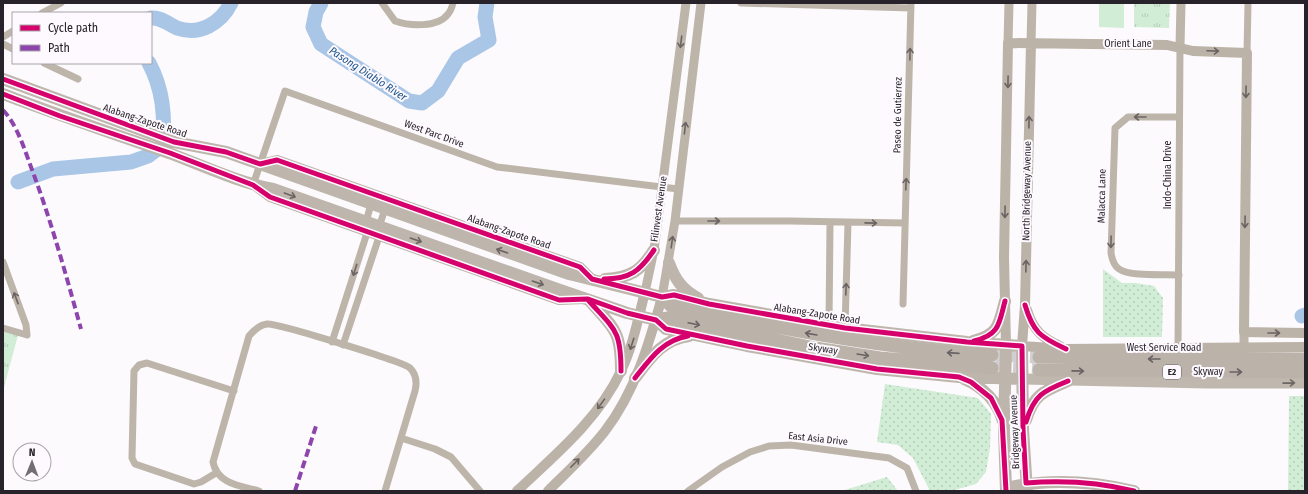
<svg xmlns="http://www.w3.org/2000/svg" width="1308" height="494" font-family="'Fira Sans Condensed',sans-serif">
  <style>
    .grass { fill: url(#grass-dots) }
    .park { fill: url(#park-tufts) }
    .pitch { fill: #d2edd6 }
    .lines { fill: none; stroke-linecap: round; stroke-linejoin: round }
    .river { stroke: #a9c6e7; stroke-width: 15 }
    .motorway-tunnel { stroke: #d2cfd3; stroke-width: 13; stroke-dasharray: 13 6; stroke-linecap: butt }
    .minor { stroke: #beb5aa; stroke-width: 7 }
    .tertiary { stroke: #beb5aa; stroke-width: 9 }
    .secondary { stroke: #bcb3a8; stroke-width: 10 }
    .primary { stroke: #c0b8ae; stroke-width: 11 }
    .trunk { stroke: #beb6ac; stroke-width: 12 }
    .motorway { stroke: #bbb3aa; stroke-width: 13 }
    .quiet { stroke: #8e44ad; stroke-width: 4; stroke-dasharray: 8 4; stroke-linecap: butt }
    .cycleway-casing { stroke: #fdf9fe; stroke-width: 8 }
    .cycleway { stroke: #d6006c; stroke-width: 5 }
    .oneway { stroke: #6c6464 }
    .oneway2 { stroke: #6b6363 }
    .oneway3 { stroke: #6c6564 }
    .oneway4 { stroke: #6a6364 }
    .oneway5 { stroke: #6c6665 }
    .labels { text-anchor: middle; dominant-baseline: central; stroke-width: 4; stroke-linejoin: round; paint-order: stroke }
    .shield { fill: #fdf9fe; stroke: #68626a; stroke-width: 1 }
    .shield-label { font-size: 9px; font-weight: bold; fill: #28222a }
    .street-label { font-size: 10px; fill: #28222a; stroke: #fdf9fe }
    .water-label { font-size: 11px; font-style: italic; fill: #1b548d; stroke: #fdf9fe }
  </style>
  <defs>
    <pattern id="grass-dots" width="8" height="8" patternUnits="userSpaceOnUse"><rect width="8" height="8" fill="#d2edd6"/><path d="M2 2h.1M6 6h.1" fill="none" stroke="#b4cbb8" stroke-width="1.8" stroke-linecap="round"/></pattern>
    <pattern id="park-tufts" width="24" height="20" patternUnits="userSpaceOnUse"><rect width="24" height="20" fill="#d2edd6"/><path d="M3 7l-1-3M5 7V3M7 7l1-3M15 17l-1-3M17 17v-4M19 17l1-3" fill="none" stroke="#b4cbb8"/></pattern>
  </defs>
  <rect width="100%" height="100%" fill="#fcfafd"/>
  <path class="grass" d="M1103,269L1122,283H1136L1154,286L1163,298L1162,337H1103Z
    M885,384L978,398L991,414L990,448L986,472L976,484L951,491H930L913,458L898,445L877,442Z
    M1289,396H1305V491H1288Z
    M887,477L898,491H841Z"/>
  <path class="park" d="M1134,3H1170L1169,28L1134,27Z
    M3,331L18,335L3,391Z"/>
  <path class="pitch" d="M1099,3H1124V28L1099,27Z"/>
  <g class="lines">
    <path class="river" d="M321,3L316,12L313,27L321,44L409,101L422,103L438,91L458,58L489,40L485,17L487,3
      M151,18C161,17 168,24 177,28C200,36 221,23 231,3
      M18,182L53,169L131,162L148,156L163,145C165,116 163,89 149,63
      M1302,316L1305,315"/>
    <path class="motorway-tunnel" d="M992,355L1039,357
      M994,368L1039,370"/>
    <path class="minor" d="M382,3L395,21C409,26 438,28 448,14C451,11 452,7 453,3
      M741,3L911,8
      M42,13L61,3
      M3,37L13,31
      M3,44L13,49
      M1247,53L1248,3
      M44,63L78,79
      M253,185L285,91L497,167L678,189
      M675,221H790L905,223
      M3,262L26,325L27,335L3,328
      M1179,275C1165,274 1130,277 1119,269C1114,266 1112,259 1111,253L1115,128L1128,117H1179
      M903,304L911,3
      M829,325L830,223
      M845,328L848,223
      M332,342L367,233L366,222L371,204
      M343,345L379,237V227L385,209
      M1178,348L1180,47
      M401,438L435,449L451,457L480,491
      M216,473L201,482L194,484L135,464L132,458L134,371L139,365L147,363L234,391
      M259,491C241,486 217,484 213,462L249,336C254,330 259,325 267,324C277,323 404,362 410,368C417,375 417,383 415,391L385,491
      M688,491L722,467L750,452L769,446L791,445L889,458L907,468L916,491"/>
    <path class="tertiary" d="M1008,43L1009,3
      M1031,43L1032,3
      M1180,47L1181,3
      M645,292L654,250L686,3
      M662,297L675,221L701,3
      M1244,348V332"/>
    <path class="secondary" d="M1031,43L1025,305L1022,346L1066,349L1305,347
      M260,164L277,160L580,267L592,279
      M254,185L270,197L559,300L584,299
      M1027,310C1033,330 1042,338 1060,346
      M1006,346L1004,257L1008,43L1167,45L1193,51L1247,53L1244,332L1305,333
      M517,491C555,455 598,420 621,371C633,346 638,319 645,292
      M548,491C567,472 588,453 605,431C635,392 649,344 662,297"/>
    <path class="primary" d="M1023,379L1207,383H1305"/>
    <path class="trunk" d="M3,79L174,142L226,152L569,274L662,297L674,295L709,304L845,328L967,342L1022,346L1023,429L1027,491
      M3,94C58,115 114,134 169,153C204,166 237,182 273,189L560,290L627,313L656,320L666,329L747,346L877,369L959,377L1023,379
      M669,263C675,279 682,290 698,298
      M605,279C630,278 641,271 654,250
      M589,300C614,329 621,329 621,371
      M973,341C999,335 999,324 1005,301
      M1006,346L1004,430L1006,491
      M635,378C650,358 663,339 689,336
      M964,379C983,387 997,401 1003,421
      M1026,420C1034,394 1044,391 1068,381
      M1006,488C1049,478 1092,481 1134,491"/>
    <path class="motorway" d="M662,297L671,306C779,328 882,349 992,355
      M656,320L668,318L815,348L880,358L992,368
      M1039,357L1305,359
      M1039,370L1305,372"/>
    <path class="quiet" d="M3,110C17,125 24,148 31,167C51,220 66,275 81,329
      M295,491L317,423"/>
    <defs>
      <path id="cycleway" d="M3,79L174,142L226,152L260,164L277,160L580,267L592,279L662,297L674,295L709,304L845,328L967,342L1022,346L1023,429L1026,483C1063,480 1098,482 1134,491
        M3,94L60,116L170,153L253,185L270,197L559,300L588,299L627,313L656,320L666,329L747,346L877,369L959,377L971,382L991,398L1002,420L1006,491
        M604,279C630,279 640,271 654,250
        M589,301C615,330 621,330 621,371
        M1025,305C1033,332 1040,337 1066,349
        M974,341C1000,335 999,323 1005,301
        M635,378C650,359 663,340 688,336
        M1026,422C1034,395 1043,391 1068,381"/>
    </defs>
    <use href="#cycleway" class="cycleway-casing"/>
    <use href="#cycleway" class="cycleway"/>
  </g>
  <defs><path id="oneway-shaft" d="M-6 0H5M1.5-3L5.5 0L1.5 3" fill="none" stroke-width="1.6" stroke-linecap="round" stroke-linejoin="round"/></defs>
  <g class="oneway">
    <use href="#oneway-shaft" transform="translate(681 42) rotate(97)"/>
    <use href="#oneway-shaft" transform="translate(910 54) rotate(-89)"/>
    <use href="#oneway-shaft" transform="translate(1140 117) rotate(-180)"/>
    <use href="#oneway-shaft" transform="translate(685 128) rotate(-84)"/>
    <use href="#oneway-shaft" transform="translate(906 184) rotate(-88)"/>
    <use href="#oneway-shaft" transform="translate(714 221)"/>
    <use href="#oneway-shaft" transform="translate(871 223) rotate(1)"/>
    <use href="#oneway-shaft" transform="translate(672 242) rotate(-82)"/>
    <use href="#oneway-shaft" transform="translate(1111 242) rotate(91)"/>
    <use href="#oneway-shaft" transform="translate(355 270) rotate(108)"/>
    <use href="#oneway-shaft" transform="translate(846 289) rotate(-88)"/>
    <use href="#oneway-shaft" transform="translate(16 298) rotate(-110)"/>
  </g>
  <g class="oneway2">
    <use href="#oneway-shaft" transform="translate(1213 51) rotate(2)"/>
    <use href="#oneway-shaft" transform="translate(1008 82) rotate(91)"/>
    <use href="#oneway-shaft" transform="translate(1246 92) rotate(91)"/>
    <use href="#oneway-shaft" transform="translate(1029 122) rotate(-89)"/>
    <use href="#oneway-shaft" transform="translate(1005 212) rotate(91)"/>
    <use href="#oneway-shaft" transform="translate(1245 222) rotate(91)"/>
    <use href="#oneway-shaft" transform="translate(1026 266) rotate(-89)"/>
    <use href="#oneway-shaft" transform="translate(1274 333)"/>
    <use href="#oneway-shaft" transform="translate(632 344) rotate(108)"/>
    <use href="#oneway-shaft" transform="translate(601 404) rotate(126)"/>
    <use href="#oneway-shaft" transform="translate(575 463) rotate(-45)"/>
  </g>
  <g class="oneway3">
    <use href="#oneway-shaft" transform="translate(290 195) rotate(20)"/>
    <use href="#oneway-shaft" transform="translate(416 240) rotate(19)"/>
    <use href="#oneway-shaft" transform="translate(502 251) rotate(-161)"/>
    <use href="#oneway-shaft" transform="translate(538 283) rotate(19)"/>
  </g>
  <g class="oneway4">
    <use href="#oneway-shaft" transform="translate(694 324) rotate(12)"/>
    <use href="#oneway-shaft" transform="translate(811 334) rotate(-170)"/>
    <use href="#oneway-shaft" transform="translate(953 353) rotate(-176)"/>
    <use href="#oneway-shaft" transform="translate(863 355) rotate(9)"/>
    <use href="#oneway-shaft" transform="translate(1154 359) rotate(180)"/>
    <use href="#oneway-shaft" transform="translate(1078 371) rotate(1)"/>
    <use href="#oneway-shaft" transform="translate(1236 372)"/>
  </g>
  <use class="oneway5" href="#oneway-shaft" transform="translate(1289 383) rotate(-1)"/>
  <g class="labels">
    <rect class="shield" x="1163" y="365" width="18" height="14" rx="3"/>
    <g class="shield-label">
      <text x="1172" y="372">E2</text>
    </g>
    <g class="street-label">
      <text x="1128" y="44">Orient Lane</text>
      <text transform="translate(898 115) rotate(-89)">Paseo de Gutierrez</text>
      <text transform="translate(145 121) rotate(18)">Alabang-Zapote Road</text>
      <text transform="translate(434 134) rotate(20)">West Parc Drive</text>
      <text transform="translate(1168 175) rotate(-90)">Indo-China Drive</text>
      <text transform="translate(1027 191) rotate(-89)">North Bridgeway Avenue</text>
      <text transform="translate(1102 196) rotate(-89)">Malacca Lane</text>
      <text transform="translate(659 209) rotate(-82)">Filinvest Avenue</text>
      <text transform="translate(509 232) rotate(19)">Alabang-Zapote Road</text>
      <text transform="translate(817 314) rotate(9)">Alabang-Zapote Road</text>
      <text x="1164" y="348">West Service Road</text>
      <text transform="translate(823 349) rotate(9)">Skyway</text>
      <text x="1208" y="372">Skyway</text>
      <text transform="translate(1015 432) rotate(-92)">Bridgeway Avenue</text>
      <text transform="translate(818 439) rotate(6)">East Asia Drive</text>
    </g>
    <g class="water-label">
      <text transform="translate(368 74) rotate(33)">Pasong Diablo River</text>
    </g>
  </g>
  <rect width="1308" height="494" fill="none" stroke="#28222a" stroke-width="8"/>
  <rect x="12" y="12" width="140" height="52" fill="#fdf9fe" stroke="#a8a3a9"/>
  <rect x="20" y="25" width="20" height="6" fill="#d6006c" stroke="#a8a3a9"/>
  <text x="48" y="32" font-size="12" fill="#28222a">Cycle path</text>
  <rect x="20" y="45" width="20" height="6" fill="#8e44ad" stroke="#a8a3a9"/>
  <text x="48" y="52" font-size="12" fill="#28222a">Path</text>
  <g transform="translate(32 462) rotate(1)"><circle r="19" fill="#fdf9fe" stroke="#a8a3a9"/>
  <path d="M0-3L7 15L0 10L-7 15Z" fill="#726e74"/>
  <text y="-6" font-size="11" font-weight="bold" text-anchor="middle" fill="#28222a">N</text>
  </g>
</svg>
